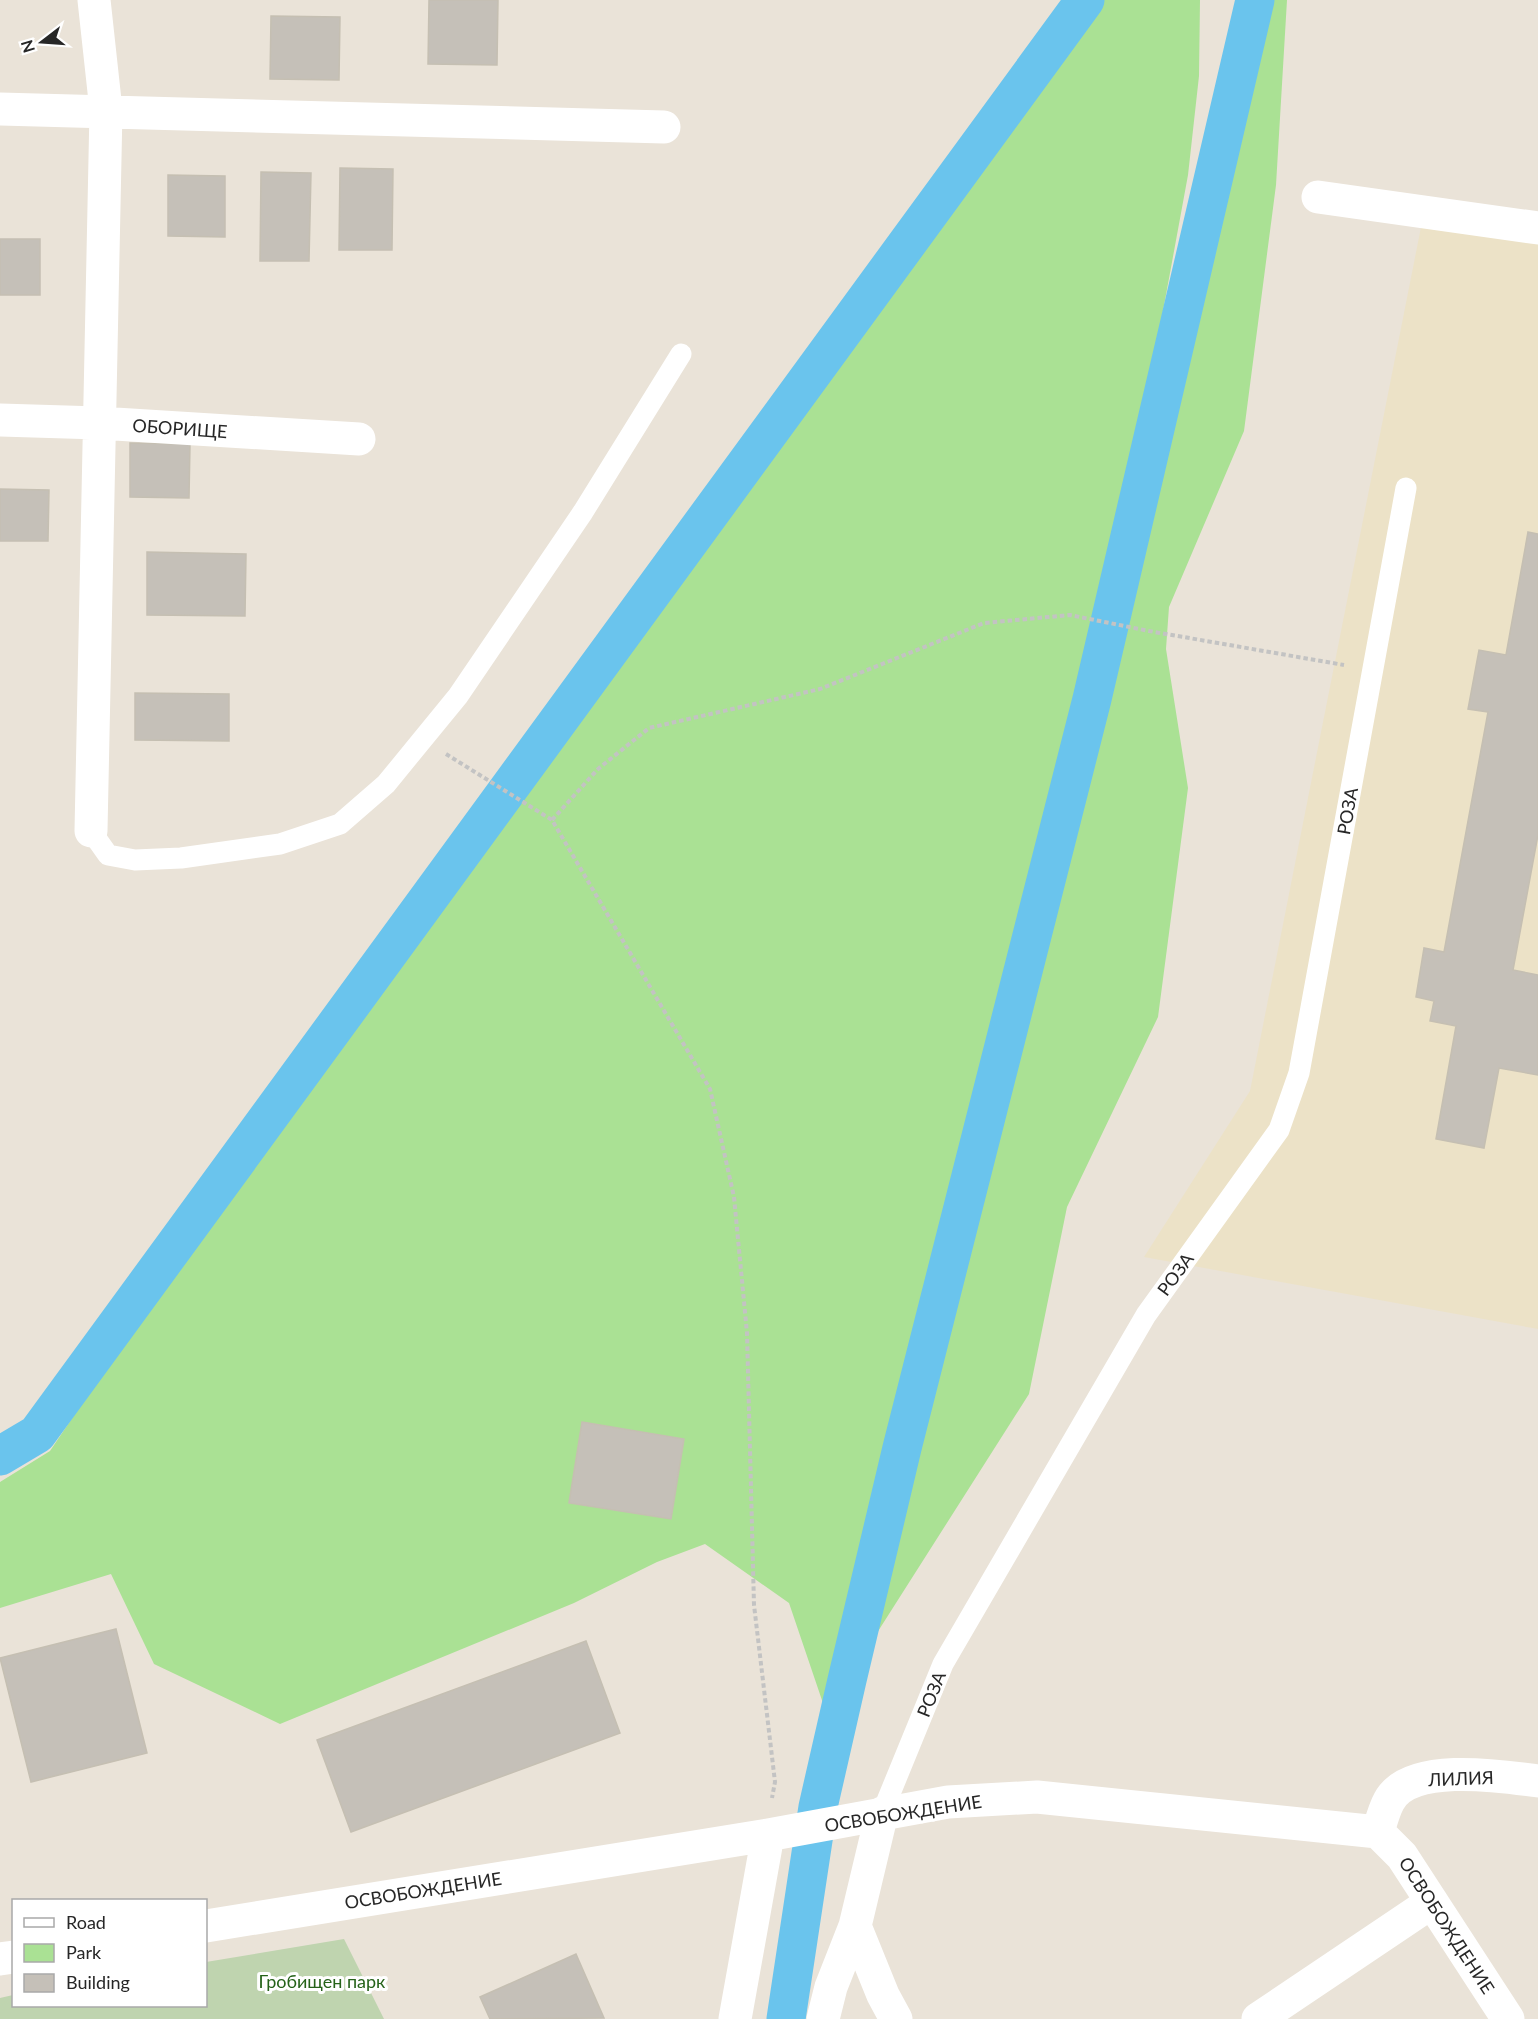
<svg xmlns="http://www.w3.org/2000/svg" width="1538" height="2019" font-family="Lato,sans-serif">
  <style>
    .education { fill: #ece2c7 }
    .green { fill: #aae194 }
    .cemetery { fill: #bfd4af }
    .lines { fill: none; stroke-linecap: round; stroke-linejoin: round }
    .canal { stroke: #6ac4ed; stroke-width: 39 }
    .building { fill: #c5c0b8; stroke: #c5bfb2; stroke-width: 1.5 }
    .path { stroke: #c3c3c3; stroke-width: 4; stroke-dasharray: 4.5 3; stroke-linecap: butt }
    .service { stroke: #fff; stroke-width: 21 }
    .minor { stroke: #fff; stroke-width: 33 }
    .labels { text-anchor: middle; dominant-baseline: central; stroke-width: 6; stroke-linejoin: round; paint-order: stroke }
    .street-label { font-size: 18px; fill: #272727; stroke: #fff }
    .park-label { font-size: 18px; fill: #256219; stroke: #fff }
  </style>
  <rect width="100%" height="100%" fill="#eae3d8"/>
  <path class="education" d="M1424,212L1538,228V1329L1144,1257L1250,1091Z"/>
  <path class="green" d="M1085,0H1200L1199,76L1188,175L1095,681L1255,0H1287L1276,185L1244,431L1169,607L1166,649L1188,788L1158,1017L1067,1207L1029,1394L847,1680L896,1468L827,1715L789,1603L705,1544L657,1562L574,1603L280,1724L154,1664L111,1574L0,1608V1482L50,1451L351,1004Z"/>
  <path class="cemetery" d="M344,1939L384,2019H0V1998L13,1995L14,2006H206V1962Z"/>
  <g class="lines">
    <path class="canal" d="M0,1456L37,1434L1085,0
      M786,2019L818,1807L847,1680L902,1448L1092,699L1255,0"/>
  </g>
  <path class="building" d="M429,0H498L497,65L428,64Z
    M271,16L340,17L339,80L270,79Z
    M340,168L393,169L392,250H339Z
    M261,172L311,173L309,261H260Z
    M168,175L225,176V237L168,236Z
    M0,239H40V295H0Z
    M130,443L190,444L189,498L130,497Z
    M0,489L49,490L48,541H0Z
    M1528,532L1538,534V835L1513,970L1538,975V1075L1499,1068L1484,1148L1436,1139L1456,1026L1430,1021L1434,1001L1416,997L1424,948L1444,952L1488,712L1468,709L1479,650L1506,655Z
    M147,552L246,554L245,616L147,615Z
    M135,693L229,694V741L135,740Z
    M582,1422L684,1439L671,1519L569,1503Z
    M116,1629L147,1753L31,1782L0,1658Z
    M586,1641L620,1733L351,1832L317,1740Z
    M576,1954L604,2018L490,2019L480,1997Z"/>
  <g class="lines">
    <path class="path" d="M446,754L552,820L710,1089L734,1197L747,1333L754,1605L775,1782L772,1798
      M552,820L598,769L649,728L820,689L984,623L1070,615L1149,631L1344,665"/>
    <path class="service" d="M91,831L108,855L135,860L181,858L280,844L340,824L386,784L458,696L583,512L681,354
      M882,1813L943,1664L1146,1315L1279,1130L1299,1073L1406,488"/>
    <path class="minor" d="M0,109L664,127
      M1318,197L1538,228
      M0,420L99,423L359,439
      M91,831L106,110L94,0
      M882,1813L855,1926L883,1995L896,2019
      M1378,1832C1381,1822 1384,1810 1389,1801C1410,1762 1501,1776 1538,1781
      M206,1926L768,1835L948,1802L1037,1797L1378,1832L1402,1856L1508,2019
      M0,1959L14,1957
      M735,2019L768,1835
      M823,2019L831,1987L855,1926
      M1258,2019L1432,1902"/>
  </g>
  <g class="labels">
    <g class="street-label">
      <text transform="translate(180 428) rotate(4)">ОБОРИЩЕ</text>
      <text transform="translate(1347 811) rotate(-80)">РОЗА</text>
      <text transform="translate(1175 1274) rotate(-54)">РОЗА</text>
      <text transform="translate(931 1694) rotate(-68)">РОЗА</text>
      <text transform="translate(1461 1778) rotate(-2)">ЛИЛИЯ</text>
      <text transform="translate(903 1813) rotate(-9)">ОСВОБОЖДЕНИЕ</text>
      <text transform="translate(423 1890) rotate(-9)">ОСВОБОЖДЕНИЕ</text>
      <text transform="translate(1447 1925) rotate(57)">ОСВОБОЖДЕНИЕ</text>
    </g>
    <g class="park-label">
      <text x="322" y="1981">Гробищен парк</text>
    </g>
  </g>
  <rect x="12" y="1899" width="195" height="108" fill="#ffffff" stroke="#a9a9a9" stroke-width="1.5"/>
  <rect x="24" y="1918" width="30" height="9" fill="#ffffff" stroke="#a9a9a9" stroke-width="1.5"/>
  <text x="66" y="1929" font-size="18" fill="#272727">Road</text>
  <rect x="24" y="1944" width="30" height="18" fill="#aae194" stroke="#a9a9a9" stroke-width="1.5"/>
  <text x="66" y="1959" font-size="18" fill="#272727">Park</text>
  <rect x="24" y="1974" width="30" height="18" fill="#c5c0b8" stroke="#a9a9a9" stroke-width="1.5"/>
  <text x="66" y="1989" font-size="18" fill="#272727">Building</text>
  <g transform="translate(42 42) rotate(253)" stroke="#ffffff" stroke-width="4.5" paint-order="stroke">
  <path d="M0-4.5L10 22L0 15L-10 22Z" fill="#272727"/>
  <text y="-9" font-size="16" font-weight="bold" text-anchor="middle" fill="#272727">N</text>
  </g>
</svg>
